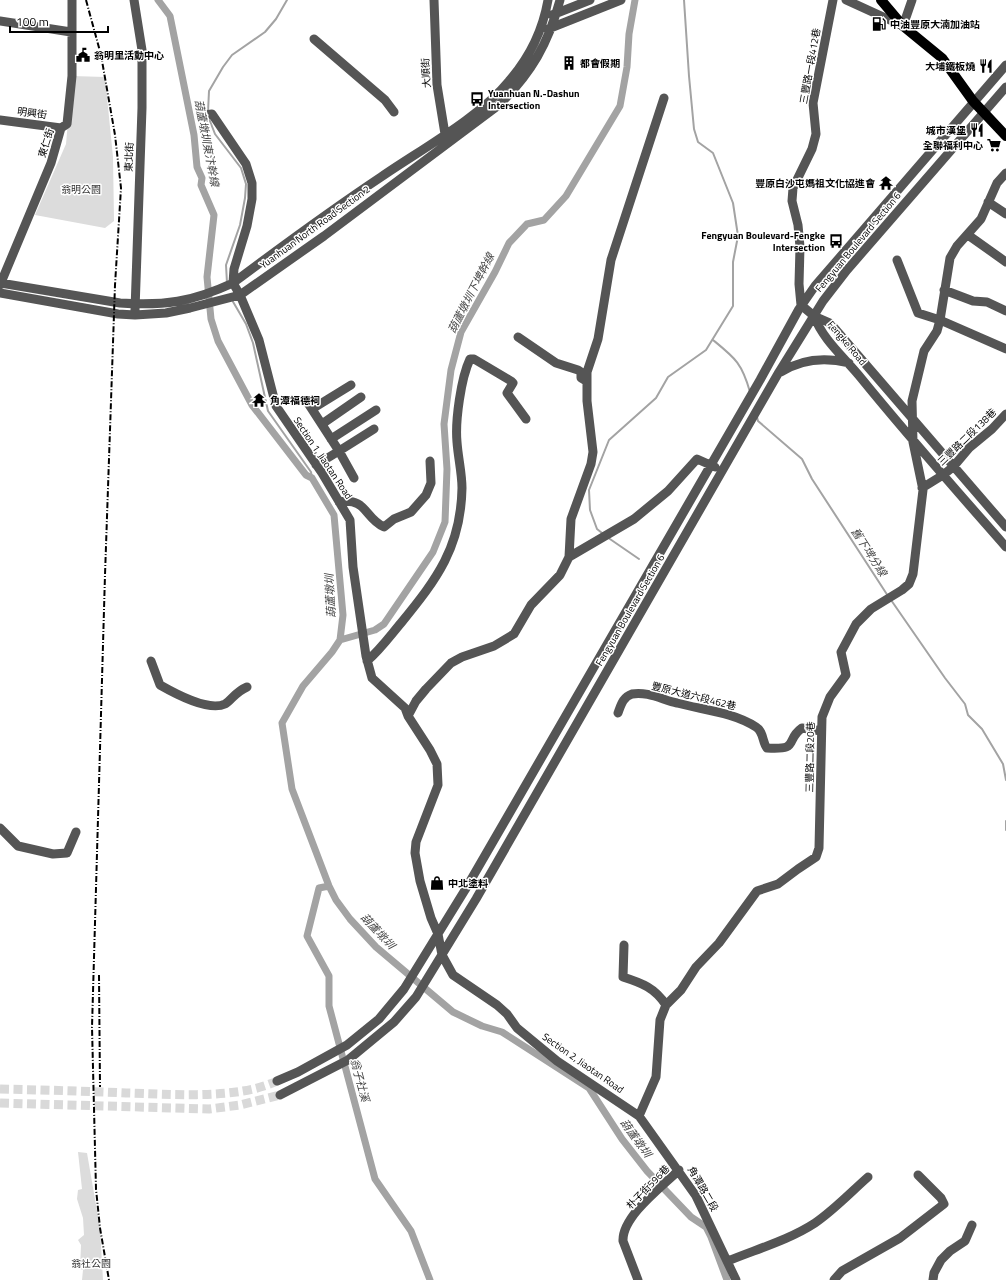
<svg xmlns="http://www.w3.org/2000/svg" width="1006" height="1280" font-family="'Titillium Web','Noto Sans TC',sans-serif">
  <style>
    .green { fill: #dcdcdc }
    .lines { fill: none; stroke-linecap: round; stroke-linejoin: round }
    .stream { stroke: #a3a3a3; stroke-width: 2 }
    .canal { stroke: #a3a3a3; stroke-width: 7 }
    .minor-tunnel { stroke: #d9d9d9; stroke-width: 9; stroke-dasharray: 9 4.5; stroke-linecap: butt }
    .minor { stroke: #555; stroke-width: 9 }
    .major { stroke: #000; stroke-width: 10 }
    .rail { stroke: #000; stroke-width: 2; stroke-dasharray: 6 2 1 2; stroke-linecap: butt }
    .labels { text-anchor: middle; dominant-baseline: central; stroke-width: 3; stroke-linejoin: round; paint-order: stroke }
    .poi-label { font-size: 10px; font-weight: bold; fill: #000; stroke: #fff; text-anchor: start }
    .street-label { font-size: 10px; fill: #000; stroke: #fff }
    .park-label { font-size: 10px; fill: #333; stroke: #fff }
    .water-label { font-size: 11px; font-style: italic; fill: #444; stroke: #fff }
  </style>
  <rect width="100%" height="100%" fill="#fff"/>
  <path class="green" d="M72,76L105,77L113,157L114,221L105,228L35,215L66,144Z
    M78,1152L87,1153L100,1228L103,1280H82L83,1270L80,1269L81,1245L78,1240L84,1235L83,1218L77,1199L78,1190L82,1189Z"/>
  <g class="lines">
    <path class="stream" d="M208,112L209,91L223,67L232,55L265,32L276,19L287,0
      M208,116L215,134L241,168L246,184L245,198L240,225L226,265L227,283
      M232,300L246,324L253,343L268,411L311,472L312,478
      M713,340C735,358 742,363 750,392
      M757,417L758,421L802,459L812,479L888,596
      M602,533L597,529L590,510L589,490L609,440L656,398L668,377L706,350L733,306V262L738,236L733,203L713,153L698,142L694,129L689,76L684,0
      M607,537L639,559
      M891,600L945,678L965,704L968,715L982,729L1003,764L1006,780
      M1006,821V830"/>
    <path class="canal" d="M158,0L170,16L194,135L197,167L202,178L201,185L214,215L207,277L211,319L218,341L252,405L306,475L312,478L334,515L343,615L340,640L332,652L303,686L282,723L292,789L329,886L336,900L350,919L376,947L453,1012L482,1026L502,1032L589,1088L622,1139L647,1171L691,1217L706,1227L711,1237L727,1280
      M340,640L375,630L384,624L433,552L445,522L447,469L444,424L451,370L461,332L495,272L509,243L527,224L544,220L566,196L620,106L627,67L629,34L635,0
      M329,886L319,888L307,936L329,976V1006L375,1179L411,1231L430,1280"/>
    <path class="minor-tunnel" d="M0,1089C42,1090 84,1091 126,1093C170,1094 237,1100 277,1081
      M0,1103L209,1109L240,1105L280,1095"/>
    <path class="minor" d="M134,0L142,50V108L135,310
      M434,0L437,85L445,134L448,137
      M833,0L813,103L816,134L812,149L793,188L792,201L798,225L800,247L799,284L801,305L814,316L830,323L1006,527
      M846,0L903,26L912,0
      M552,15L590,0
      M0,21L71,32
      M548,29L621,0
      M314,39L385,100L394,112
      M205,115L212,114L246,164L252,183V199L247,226L234,269L233,283L240,295L259,340L276,406L322,473L350,520L353,567L366,656L372,678L405,708L408,716L430,750L437,764L438,785L416,842L415,853L420,881L431,918L438,934L442,955L453,975L497,1005L507,1014L517,1028L557,1061L639,1116L696,1196L736,1280
      M0,120L61,128
      M988,202L1006,214
      M968,235L1006,262
      M897,260L918,313L940,320L1006,349
      M0,283L120,303C164,306 192,302 233,283C281,247 330,211 381,177C420,150 479,118 509,81C529,58 543,29 548,0
      M0,285L51,163L61,128L67,124L72,76V0
      M944,290L973,301L987,302L1006,311
      M0,293L118,314L135,315L166,313L190,308L240,295L324,236L499,105C532,72 548,44 560,0
      M814,316C823,340 845,358 861,378C908,436 957,491 1006,547
      M518,337L556,363L578,370L581,372V378L586,381
      M781,372C802,359 825,357 849,363
      M306,400L339,451L316,465
      M312,409L351,385
      M322,424L361,397
      M331,439L376,410
      M354,478L339,451L374,429
      M922,488L943,475L953,467L969,448L992,429L1006,414
      M339,502C367,497 364,518 384,527L394,519L411,512L426,495L431,483L430,461
      M569,557L634,519L668,491L697,459L715,467
      M151,661L160,685C174,693 208,712 225,704C231,701 235,692 247,687
      M367,661C380,650 390,636 401,623C437,579 461,547 462,488C462,473 458,457 457,442C455,421 461,378 470,359H474L511,381L513,383L507,393L526,419
      M618,713C621,705 623,697 632,694C647,691 663,700 677,703C703,710 733,712 756,727C764,732 762,742 767,748C801,750 784,741 802,728L821,731
      M408,716L416,701L426,689L451,663L462,657L494,646L514,634L531,605L560,575L569,557L571,519L591,464L593,452L587,401V372L598,339L611,260L664,98
      M0,828L18,846L53,854L67,853L76,832
      M624,945L623,977C642,983 655,988 666,1005
      M277,1081L298,1072L347,1045L379,1019L404,989L465,890L760,380L799,309L815,286L1006,65
      M280,1095L348,1060L394,1022L416,997L476,899L779,372L823,301L847,270L1006,87
      M639,1116L656,1077L660,1020L666,1005L681,990L696,967L719,943L757,891L778,884L798,869L816,857L819,848L822,717L830,697L846,675L841,652L856,624L871,609L902,590L909,584L913,574L923,490L913,442L912,401L924,351L937,331L940,320L950,258L957,246L981,219L997,183L1006,173
      M728,1261C757,1249 789,1240 815,1223C834,1210 851,1192 868,1177
      M638,1280L623,1241C622,1216 663,1186 679,1170
      M834,1280L842,1271L900,1238L944,1204L941,1198L918,1175
      M933,1280L934,1273L941,1260L950,1251L965,1241L972,1225"/>
    <path class="major" d="M881,0L903,26L942,58L973,101L1006,136"/>
    <path class="rail" d="M86,0L101,55L115,135L121,188L115,285L105,575L92,1027L96,1189L100,1228L109,1280
      M99,975L100,1087"/>
  </g>
  <defs>
    <symbol id="fuel-bare" viewBox="-9 -9 18 18"><path d="M-5.5-6h7V0h2V4h1.3V-2.5L3-4.5l.8-.8L6-3V5H2.5V1h-1V6h-7ZM-4.2-4.7v3.2H.2V-4.7Z" fill="#000" stroke="#fff" stroke-width="2.5" paint-order="stroke"/></symbol>
    <symbol id="civic-bare" viewBox="-9 -9 18 18"><path d="M-.6-6.5H3V-4.5H.6V-3L4-1V1h2V6H-6V1h2V-1L-.6-3ZM-1.2 2.5V6h2.4V2.5Z" fill="#000" stroke="#fff" stroke-width="2.5" paint-order="stroke"/></symbol>
    <symbol id="building-bare" viewBox="-9 -9 18 18"><path d="M-4-6H4V6H1V3H-1V6H-4ZM-2.5-4.3h1.7v1.8h-1.7ZM.8-4.3h1.7v1.8H.8ZM-2.5-1h1.7V.8h-1.7ZM.8-1h1.7V.8H.8Z" fill="#000" stroke="#fff" stroke-width="2.5" paint-order="stroke"/></symbol>
    <symbol id="restaurant-bare" viewBox="-9 -9 18 18"><path d="M-5-6h1v4h1v-4h1v4h1v-4h1v5L-1.5 .5V6h-2V.5L-5-1ZM5-6V6H3V1.5H1.5Q1.5-4 5-6Z" fill="#000" stroke="#fff" stroke-width="2.5" paint-order="stroke"/></symbol>
    <symbol id="bus-bare" viewBox="-9 -9 18 18"><path d="M-5-6H5V4H4V6H2V4H-2V6H-4V4H-5ZM-3.5-4V0h7V-4ZM-3.5 1.2v1.5H-2V1.2ZM2 1.2v1.5H3.5V1.2Z" fill="#000" stroke="#fff" stroke-width="2.5" paint-order="stroke"/></symbol>
    <symbol id="supermarket-bare" viewBox="-9 -9 18 18"><path d="M-6-5.5h2.5l.6 2H6L4.5 2H-2.5L-4.4-4H-6ZM-1.5 3.2a1.3 1.3 0 1 0 .1 0ZM3 3.2a1.3 1.3 0 1 0 .1 0Z" fill="#000" stroke="#fff" stroke-width="2.5" paint-order="stroke"/></symbol>
    <symbol id="temple-bare" viewBox="-9 -9 18 18"><path d="M0-6L5-2H3V0L6.5 2.5H4V6H1.5V3h-3V6H-4V2.5H-6.5L-3 0V-2H-5Z" fill="#000" stroke="#fff" stroke-width="2.5" paint-order="stroke"/></symbol>
    <symbol id="shop-bare" viewBox="-9 -9 18 18"><path d="M-5-2.5h2.3a2.7 3.5 0 0 1 5.4 0H5L5.5 6h-11ZM-1.5-2.5h3a1.5 2.3 0 0 0-3 0Z" fill="#000" stroke="#fff" stroke-width="2.5" paint-order="stroke"/></symbol>
  </defs>
  <g fill-rule="evenodd">
    <use href="#fuel-bare" x="869" y="14" width="20" height="20"/>
    <use href="#civic-bare" x="73" y="45" width="20" height="20"/>
    <use href="#building-bare" x="559" y="53" width="20" height="20"/>
    <use href="#restaurant-bare" x="976" y="56" width="20" height="20"/>
    <use href="#bus-bare" x="467" y="89" width="20" height="20"/>
    <use href="#restaurant-bare" x="967" y="120" width="20" height="20"/>
    <use href="#supermarket-bare" x="984" y="135" width="20" height="20"/>
    <use href="#temple-bare" x="876" y="173" width="20" height="20"/>
    <use href="#bus-bare" x="826" y="231" width="20" height="20"/>
    <use href="#temple-bare" x="249" y="390" width="20" height="20"/>
    <use href="#shop-bare" x="427" y="873" width="20" height="20"/>
  </g>
  <g class="labels">
    <g class="poi-label">
      <text x="890" y="24">中油豐原大湳加油站</text>
      <text x="94" y="55">翁明里活動中心</text>
      <text x="580" y="63">都會假期</text>
      <text x="975" y="66" text-anchor="end">大埔鐵板燒</text>
      <text x="488" y="93">Yuanhuan N.-Dashun<tspan x="488" dy="12">Intersection</tspan></text>
      <text x="966" y="130" text-anchor="end">城市漢堡</text>
      <text x="983" y="145" text-anchor="end">全聯福利中心</text>
      <text x="875" y="183" text-anchor="end">豐原白沙屯媽祖文化協進會</text>
      <text x="825" y="235" text-anchor="end">Fengyuan Boulevard-Fengke<tspan x="825" dy="12">Intersection</tspan></text>
      <text x="270" y="400">角潭福德祠</text>
      <text x="448" y="883">中北塗料</text>
    </g>
    <g class="street-label">
      <text transform="translate(810 66) rotate(-80)">三豐路一段412巷</text>
      <text transform="translate(426 73) rotate(-94)">大順街</text>
      <text transform="translate(32 113) rotate(8)">明興街</text>
      <text transform="translate(46 143) rotate(-72)">東仁街</text>
      <text transform="translate(129 157) rotate(-88)">東北街</text>
      <text transform="translate(315 227) rotate(-36)">Yuanhuan North Road Section 2</text>
      <text transform="translate(858 242) rotate(-50)">Fengyuan Boulevard Section 6</text>
      <text transform="translate(847 343) rotate(50)">Fengke Road</text>
      <text transform="translate(967 437) rotate(-44)">三豐路二段138巷</text>
      <text transform="translate(323 458) rotate(56)">Section 1, Jiaotan Road</text>
      <text transform="translate(630 610) rotate(-60)">Fengyuan Boulevard Section 6</text>
      <text transform="translate(694 696) rotate(14)">豐原大道六段462巷</text>
      <text transform="translate(810 757) rotate(-89)">三豐路二段20巷</text>
      <text transform="translate(583 1063) rotate(35)">Section 2, Jiaotan Road</text>
      <text transform="translate(648 1187) rotate(-46)">朴子街596巷</text>
      <text transform="translate(703 1189) rotate(60)">角潭路二段</text>
    </g>
    <g class="park-label">
      <text x="81" y="189">翁明公園</text>
      <text x="91" y="1263">翁社公園</text>
    </g>
    <g class="water-label">
      <text transform="translate(207 143) rotate(79)">葫蘆墩圳東汴幹線</text>
      <text transform="translate(471 293) rotate(-63)">葫蘆墩圳下埤幹線</text>
      <text transform="translate(869 552) rotate(57)">舊下埤分線</text>
      <text transform="translate(330 596) rotate(-93)">葫蘆墩圳</text>
      <text transform="translate(378 931) rotate(47)">葫蘆墩圳</text>
      <text transform="translate(360 1080) rotate(75)">翁子社溪</text>
      <text transform="translate(636 1138) rotate(54)">葫蘆墩圳</text>
    </g>
  </g>
  <path d="M10 26v6h98v-6" fill="none" stroke="#000000" stroke-width="2"/>
  <text x="16" y="26" font-size="12" fill="#000000" stroke="#ffffff" stroke-width="3" paint-order="stroke">100 m</text>
</svg>
